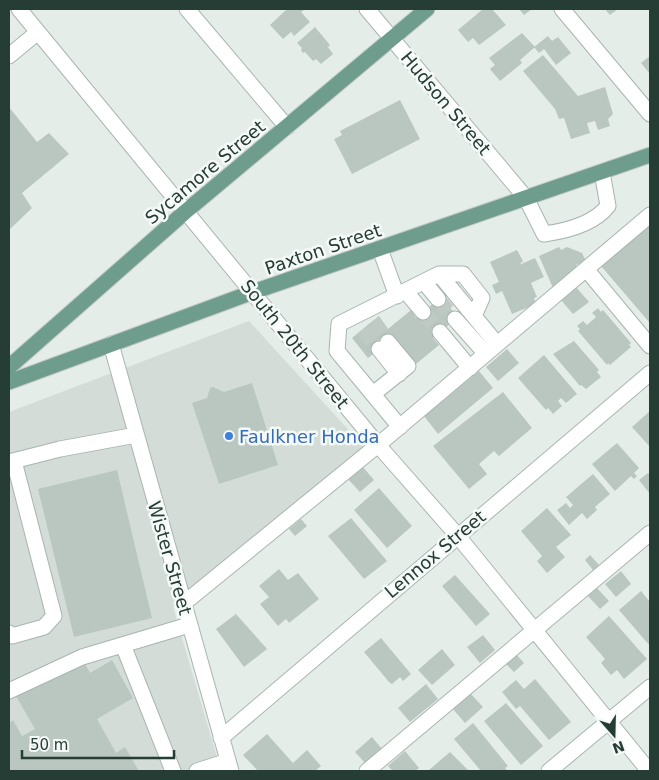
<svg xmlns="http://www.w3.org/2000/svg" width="659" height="780" font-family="'DejaVu Sans',sans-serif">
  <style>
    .built { fill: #d3dcd7 }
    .building { fill: #bac7c1 }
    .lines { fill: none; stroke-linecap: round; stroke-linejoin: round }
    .minor-tunnel { stroke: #bfcac4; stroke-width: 15; stroke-dasharray: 15 8; stroke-linecap: butt }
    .minor-casing { stroke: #a8b5af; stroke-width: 17 }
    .major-casing { stroke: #c2c9c6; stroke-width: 17 }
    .minor { stroke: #fff; stroke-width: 15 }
    .major { stroke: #6e9d8d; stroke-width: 15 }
    .shop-dot { fill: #3f7fe0; stroke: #f5f9f7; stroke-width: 2 }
    .labels { text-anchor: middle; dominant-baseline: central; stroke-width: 5; stroke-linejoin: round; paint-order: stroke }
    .street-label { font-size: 18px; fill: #263d35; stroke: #f5f9f7 }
    .shop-label { font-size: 18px; fill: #366cbe; stroke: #f5f9f7; text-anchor: start }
  </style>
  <rect width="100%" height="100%" fill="#e5ede8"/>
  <path class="built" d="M249,321L366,449L173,607L221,771H9V412Z"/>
  <path class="building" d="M287,9H305L301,12L310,22L294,36L291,32L283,39L270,25Z
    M483,9H492L506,25L479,45L473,38L468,42L458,30Z
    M519,9H532L524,15Z
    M605,9H618L610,15Z
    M315,27L330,45L328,47L333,54L321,64L316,59L313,61L305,52L303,53L301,50L302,48L297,43Z
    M522,33L535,47L520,60L522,63L500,81L490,69L495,65L489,58Z
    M548,36L552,41L558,37L571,53L556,65L544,49L539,53L534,47Z
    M543,55L578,96L605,87L613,114L608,119L610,126L598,130L595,121L587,123L590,133L571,139L564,118L559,119L555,109L523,71Z
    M650,56V74L641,63Z
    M400,100L420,139L352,174L334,139L342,135L340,131Z
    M9,107L37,142L49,133L69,154L22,193L32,208L9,230Z
    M650,225V320L649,322L601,266Z
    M559,247L561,250L567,247L582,253L586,261L576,265L577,268L553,288L539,256Z
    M517,250L523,261L519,265L535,258L544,277L531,283L537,297L534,298L536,304L512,314L502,291L496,294L492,285L499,282L490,262Z
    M576,287L589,302L573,314L561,300Z
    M441,297L458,317L433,338L439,345L416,364L394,337L368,358L352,338L379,316L388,329L411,310L416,318Z
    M598,308L601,312L603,310L631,343L629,345L631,347L610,365L608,363L607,365L578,331L580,329L577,326L583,321L587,325L596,317L592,313Z
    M574,341L599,370L597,372L601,377L586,389L581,385L580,386L553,354Z
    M507,349L519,363L498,381L486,367Z
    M544,355L577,394L566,403L561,398L558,401L562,406L553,414L548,408L546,410L518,378Z
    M479,371L493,388L438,434L424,416Z
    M252,383L278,465L219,484L192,403L207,398L210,388L213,387L224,392Z
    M503,392L532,428L499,456L494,451L479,464L487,474L469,489L433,446Z
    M650,411V447L632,427Z
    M617,443L639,468L634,473L637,476L634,479L631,476L615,491L592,464Z
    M362,466L374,480L360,492L347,478Z
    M117,470L152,618L74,637L38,489Z
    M648,473L650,475V494L639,480Z
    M593,474L610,494L595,507L597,510L587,519L582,513L569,525L557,510L566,503L570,508L573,505L566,497Z
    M379,488L412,526L387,548L354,510Z
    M547,508L571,535L556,547L565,557L547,573L537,561L542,556L521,531Z
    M351,518L387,561L364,579L328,536Z
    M301,519L307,526L295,536L289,529Z
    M590,555L599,565L593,570L585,560Z
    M279,569L288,580L298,573L319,599L289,623L286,619L278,626L260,604L269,597L259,586Z
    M621,571L631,584L616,597L605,584Z
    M455,575L490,614L476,626L442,586Z
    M596,587L609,601L600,609L587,595Z
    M641,591L650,602V646L619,610Z
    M236,614L267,649L244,667L216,629Z
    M609,616L647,659L624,679L617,670L611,675L601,663L605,659L586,637Z
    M483,635L495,650L480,663L467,647Z
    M381,638L411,674L403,681L400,677L392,684L389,682L364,652Z
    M442,649L455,665L432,685L418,670Z
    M516,654L524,663L514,672L506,664Z
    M83,660L90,673L112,660L133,698L97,719L116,753L125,747L139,771H9V723L13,720L22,736L35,729L16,696Z
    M535,679L571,722L549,740L520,706L516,709L502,692L516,680L524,689Z
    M426,684L438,699L410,722L398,708Z
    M471,694L483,707L465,723L453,709Z
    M506,703L543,746L521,765L484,721Z
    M473,723L508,766L505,768L508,771H481L454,739Z
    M267,734L293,763L307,750L321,766L315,771H258L243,755Z
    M372,737L382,749L365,763L355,752Z
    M405,751L419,768L415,771H393L388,766Z
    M450,752L469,771H430L429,770Z"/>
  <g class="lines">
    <path class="minor-tunnel" d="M438,299L455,319
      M423,312L440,332
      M373,321L388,342
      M363,329L379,349"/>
    <defs>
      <path id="minor" d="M19,9L378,445L457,535L649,771
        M187,9L287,127
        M367,9L526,198L544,234C566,231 594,224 608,206L602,172
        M562,9L650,114
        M9,56L38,32
        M380,249L397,296
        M586,269L650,346
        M439,274L497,344
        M424,282L438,299
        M406,292L423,312
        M455,319L486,354
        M440,332L470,368
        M111,344L231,771
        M379,349L399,374
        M373,394L408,366L388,342
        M400,427L337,351L339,324L439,274H463L482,298L474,316
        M9,462L60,449L136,435
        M183,604L378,445L650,215
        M9,633L12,636L44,627L54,616L14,461
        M123,645L173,771
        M9,691L82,657L189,625
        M221,738L650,373
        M197,771L228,761
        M367,771L650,533
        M549,771L650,687"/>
      <path id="major" d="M9,367L185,212L427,9
        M9,382L253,292L650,155"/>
    </defs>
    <use href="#minor" class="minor-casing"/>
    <use href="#major" class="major-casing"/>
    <use href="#minor" class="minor"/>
    <use href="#major" class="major"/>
  </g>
  <circle class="shop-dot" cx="229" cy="436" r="5"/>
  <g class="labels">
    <g class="street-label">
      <text transform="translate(446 103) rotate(50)">Hudson Street</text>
      <text transform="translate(205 172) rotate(-40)">Sycamore Street</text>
      <text transform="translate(323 249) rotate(-19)">Paxton Street</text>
      <text transform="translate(295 344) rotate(51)">South 20th Street</text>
      <text transform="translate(435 554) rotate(-40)">Lennox Street</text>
      <text transform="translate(170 558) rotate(74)">Wister Street</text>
    </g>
    <g class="shop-label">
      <text x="239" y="436">Faulkner Honda</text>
    </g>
  </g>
  <rect width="659" height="780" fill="none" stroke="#263d35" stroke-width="20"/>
  <g transform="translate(614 735) rotate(160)" stroke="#f5f9f7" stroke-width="4" paint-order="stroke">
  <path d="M0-4L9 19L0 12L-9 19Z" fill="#263d35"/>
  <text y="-8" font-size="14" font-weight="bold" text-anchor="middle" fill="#263d35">N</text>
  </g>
  <path d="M22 750v8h152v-8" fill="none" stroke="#263d35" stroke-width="2.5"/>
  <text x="30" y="750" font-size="15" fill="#263d35" stroke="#f5f9f7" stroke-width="4" paint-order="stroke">50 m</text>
</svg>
